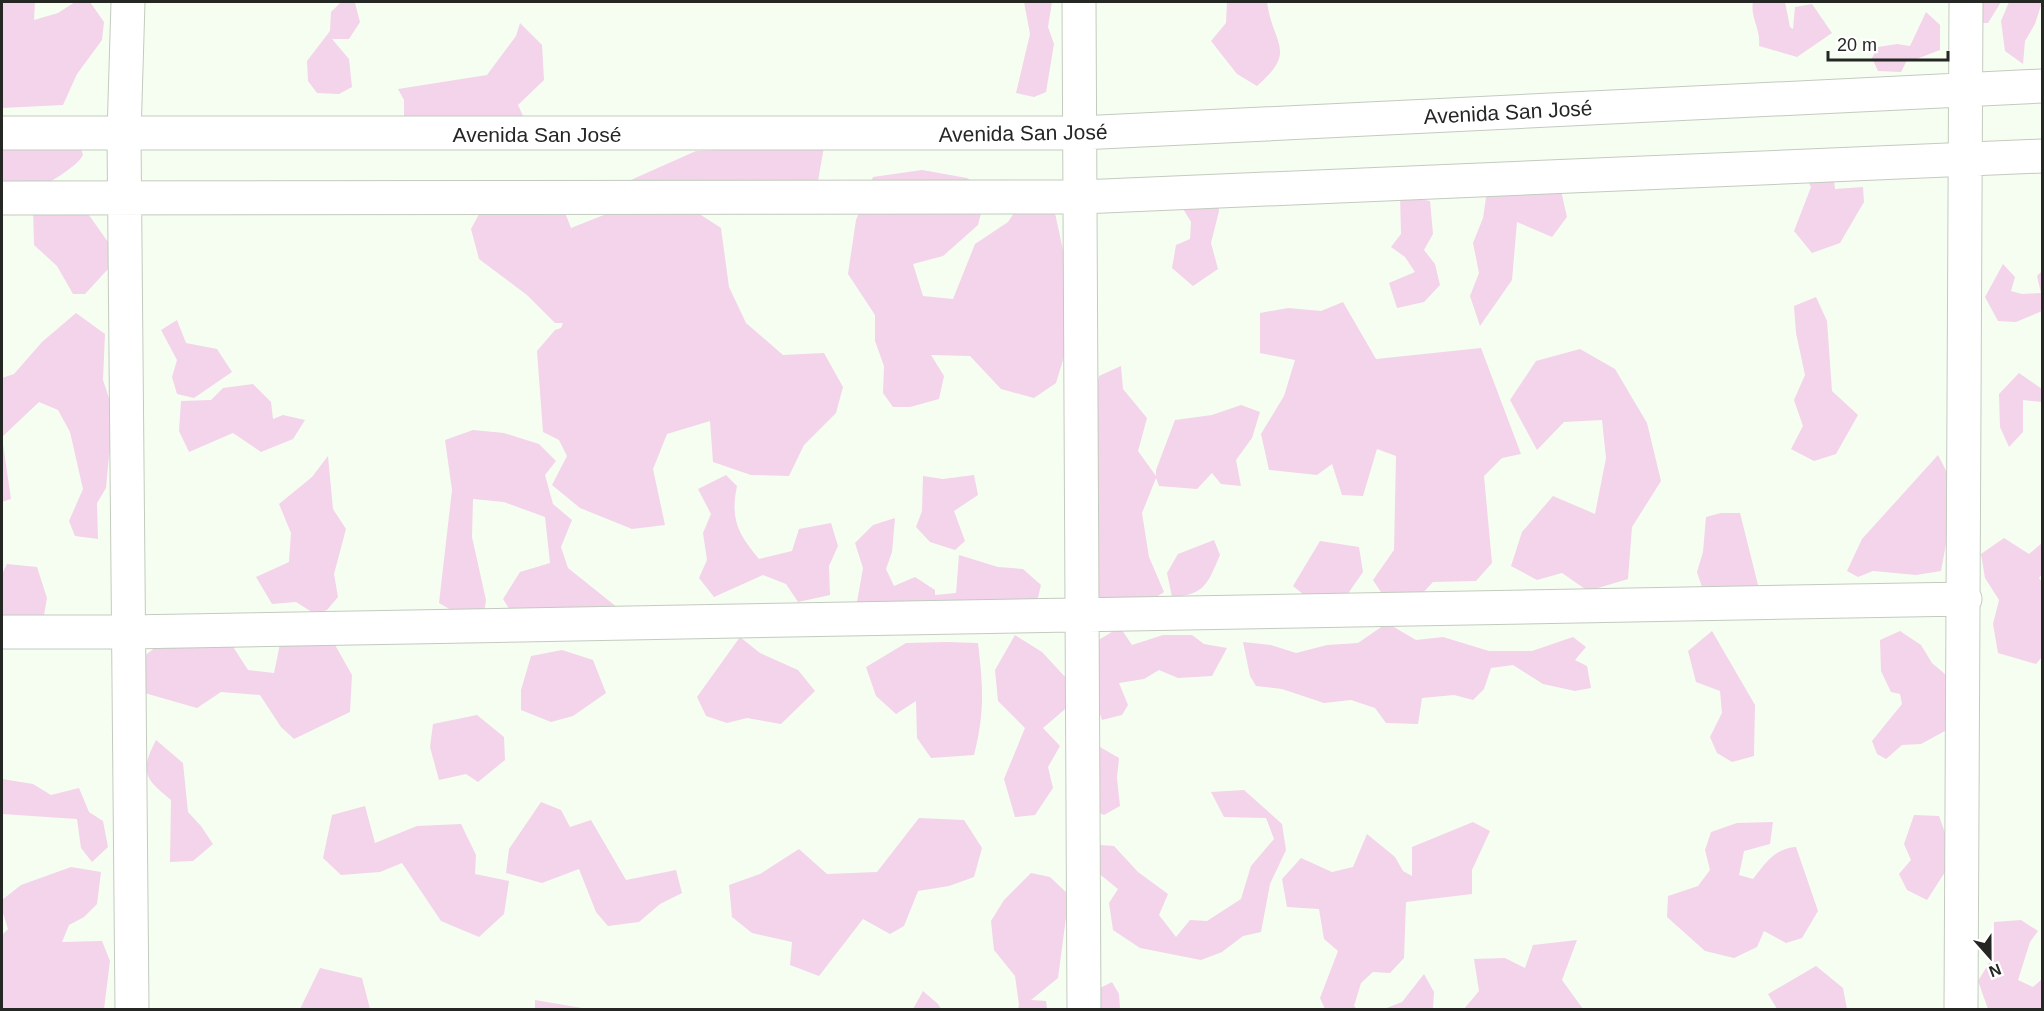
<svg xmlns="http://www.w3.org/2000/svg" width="2044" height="1011" font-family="Helvetica,sans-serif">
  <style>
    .green { fill: #f3d4ea }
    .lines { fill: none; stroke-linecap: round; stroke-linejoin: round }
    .minor-casing { stroke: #c3cbbf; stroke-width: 35 }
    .minor { stroke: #fff; stroke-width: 33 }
    .labels { text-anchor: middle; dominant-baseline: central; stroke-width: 6; stroke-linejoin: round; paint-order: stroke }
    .street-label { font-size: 21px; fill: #242723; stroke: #fff }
  </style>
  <rect width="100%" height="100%" fill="#f6fef2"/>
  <path class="green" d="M2,2H35L34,20L58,13L75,2H90L104,22L102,40L77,74L63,105L2,108Z
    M341,2L355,3L360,22L349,39H332L349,59L352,87L339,94L317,93L308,81L307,61L330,31L331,12Z
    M1024,2H1052L1048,27L1054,44L1046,92L1034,97L1016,93L1030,34Z
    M1227,2H1267C1273,46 1298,50 1257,86L1237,74L1211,41L1226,23Z
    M1753,2H1785L1790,27L1793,29L1795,7L1812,4L1832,33L1797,57L1759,46C1761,29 1750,18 1753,2Z
    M1973,2H2001L1988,23H1976Z
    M2009,2H2042L2035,24L2025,41L2023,64L2005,51L2001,21Z
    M1926,12L1940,25V50L1914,60H1907L1901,72L1878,71L1872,58L1878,47L1897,44L1910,46Z
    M520,23L542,45L544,80L518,105L530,131L404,132V100L398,89L487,75L516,36Z
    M2,120L78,140L83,155C79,165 44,188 33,188C27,188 20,183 15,181L2,190Z
    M825,141L815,198L684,204L721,228L729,287L746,323L783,355L824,353L843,387L836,413L804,445L789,476L751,475L713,462L710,421L667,434L653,469L665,525L632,529L580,508L552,485L567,456L559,440L543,432L537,351L555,330L561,328L563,323H555L527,295L479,259L471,229L492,190L559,197L571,228L624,207V183L696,151L743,149Z
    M922,170L967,178L987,190L978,225L943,256L913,264L923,296L953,299L975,244L1008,222L1027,194L1055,213L1072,292L1070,337L1056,383L1034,398L1001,389L970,356L931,355L944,376L939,399L910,407H893L883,393L884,366L875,341V315L848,274L856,220L873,177Z
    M1833,170L1835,189L1863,187L1864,202L1840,243L1812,253L1794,231L1811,187L1805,175Z
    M1215,177L1219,211L1211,243L1218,269L1193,286L1172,268L1176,245L1190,239L1191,222L1182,207Z
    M1488,184L1560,186L1567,217L1552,237L1517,222L1512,280L1480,326L1470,296L1479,273L1473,243L1483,218Z
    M1400,195L1430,201L1433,234L1424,250L1435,264L1440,285L1424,302L1397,308L1389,283L1415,272L1405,257L1391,247L1401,234Z
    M33,207L84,208L108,242V269L85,294H73L57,266L34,245Z
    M2003,264L2015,277L2011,291L2022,294L2041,293L2037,276L2042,271V311L2016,322L1998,321L1985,297Z
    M1816,297L1827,321L1832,391L1858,415L1836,454L1814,461L1791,449L1803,426L1794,400L1805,375L1796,333L1794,306Z
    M1343,302L1376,359L1481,348L1521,454L1502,458L1484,476L1492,563L1476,581L1433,582L1416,600L1390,606L1373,580L1394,550L1396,456L1377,449L1363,496L1342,495L1332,464L1317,475L1269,470L1261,434L1284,396L1295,360L1260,353V313L1288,308L1321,311Z
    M76,313L105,334L103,380L118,425L109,456L106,488L97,503L98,539L75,536L69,521L83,489L70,432L58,410L39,402L2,437L11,499L2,502V378L14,374L42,342Z
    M177,320L186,343L217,349L232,372L194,398L177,394L172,377L177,360L161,330Z
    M1580,349L1615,369L1647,423L1661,481L1632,527L1628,579L1588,591L1562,573L1537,580L1511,566L1522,532L1553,496L1595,514L1606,458L1602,420L1564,422L1537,450L1510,400L1536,361Z
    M1121,366L1123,389L1147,418L1138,451L1156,476V470L1175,420L1212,415L1241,405L1260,412L1252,438L1236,460L1241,486L1221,484L1212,473L1197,489L1159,486L1156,478L1142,513L1149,557L1164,592C1136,611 1125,612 1095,595L1090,415L1099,376Z
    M2019,373L2042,389V402L2023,400V432L2009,447L2000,427L1999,394Z
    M253,384L271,402L273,419L283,415L305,420L293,439L261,452L233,433L189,452L179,431L181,401L211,400L223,388Z
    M473,430L504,433L539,444L556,461L545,475L553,504L572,520L561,547L568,568L618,608L600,625L857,602L863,568L855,543L873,525L895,518L892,552L886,569L894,586L915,577L935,590V595L956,593L959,555L998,567L1023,569L1041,585L1035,610L1010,613L996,602L940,605L944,610L935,628L904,625L882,632L864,610L599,625L565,615H513L503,599L520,572L550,563L545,517L504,502L473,499L472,537L486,600L484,614L470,621L439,603L452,490L445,440Z
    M1938,455L1956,490L1941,571L1916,575L1873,571L1858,577L1847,571L1862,539Z
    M328,456L333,509L346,529L334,574L338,597L327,610L315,614L296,602L272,604L256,577L289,562L291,533L279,504L312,477Z
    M726,475L737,486C730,519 738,534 759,559L792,551L799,529L831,523L838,546L829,566L830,595L798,602L786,584L763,575L714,597L699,578L707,560L703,533L711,514L698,489Z
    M974,475L978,495L954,511L965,541L955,550L930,542L916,527L922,511L923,476L943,479Z
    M1721,513H1740L1759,589L1703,590L1697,572L1703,552L1706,517Z
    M2004,538L2029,554L2042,543V574L2039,578L2042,582V657L2036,664L1998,653L1993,624L1999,600L1985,578L1981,554Z
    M1214,540L1220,555C1208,583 1205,595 1172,597L1167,573L1178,554Z
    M1320,541L1359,547L1363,572L1347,595L1315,604L1293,586Z
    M7,564L37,567L47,598L43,621L2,619V574Z
    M1387,623L1416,640L1443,637L1489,651H1532L1573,637L1586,647L1575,660L1587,666L1591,688L1575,691L1543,684L1513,665L1491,668L1484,689L1473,700L1454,695L1422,698L1418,724L1386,723L1375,708L1351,700L1324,703L1282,689L1256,686L1250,676L1243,642L1271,645L1296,653L1327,645L1358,643Z
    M1120,627L1132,645L1163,635H1192L1204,644L1227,648L1212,676L1178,678L1159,670L1144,679L1119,683L1128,705L1122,715L1102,720L1095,699L1087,647Z
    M177,631L230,642L248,670L274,673L280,644L334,643L352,675L350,712L294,739L281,727L260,695L221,692L197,708L141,692L135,663Z
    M1712,631L1755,705L1754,756L1732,762L1717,753L1710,737L1722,713L1720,691L1696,682L1688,651Z
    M1900,631L1921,645L1932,663L1952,680L1956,703L1945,731L1921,744L1902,745L1886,759L1877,754L1872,741L1902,704L1900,694L1891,692L1881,671L1880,640Z
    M1015,635L1042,652L1067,679L1071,704L1043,728L1060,746L1048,767L1053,788L1035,815L1015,817L1004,779L1025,728L998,701L995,670Z
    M740,637L760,653L798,670L815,691L781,724L747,718L727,723L706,716L697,697Z
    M946,642L978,643C983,686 985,712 974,755L931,758L917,738L916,701L896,714L876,696L866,667L906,643Z
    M562,650L593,660L606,693L573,716L551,722L521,710V690L531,656Z
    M477,715L504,737L505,760L478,782L466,774L439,780L430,747L433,724Z
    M156,740L183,763L188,812L201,826L213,844L193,861L170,862L171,800C145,778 139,773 156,740Z
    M1100,747L1119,758L1117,778L1120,806L1104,815L1092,810L1091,782Z
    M2,779L33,784L51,795L79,788L89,812L103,821L108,847L92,862L81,848L77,819L2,814Z
    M1244,790L1282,824L1286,850L1270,884L1261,932L1243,936L1222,952L1201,960L1140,948L1113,930L1109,903L1118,889L1092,868L1100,845L1114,846L1138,872L1168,894L1159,915L1176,937L1190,920L1207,921L1241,899L1251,866L1274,839L1266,818L1224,817L1211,792Z
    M541,802L561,810L570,827L591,820L626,880L676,870L682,893L660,904L639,922L608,926L596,912L579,869L542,883L506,873L509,849Z
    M365,806L375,843L417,826L461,824L476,855L475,874L509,881L504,914L479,937L441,921L402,863L380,872L341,875L323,858L332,815Z
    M1914,815L1939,816L1954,858L1927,900L1907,890L1899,874L1911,860L1904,844Z
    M919,818L964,820L982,848L974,877L949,886L918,891L904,926L890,934L863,919L819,976L790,965L792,942L752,933L732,917L729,885L760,874L799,849L827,874L877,872Z
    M1473,822L1490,831L1472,870V894L1406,902L1404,958L1390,973L1373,972L1361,983L1354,1006L1357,1009H1325L1320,998L1338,951L1324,939L1319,909L1287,907L1282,879L1301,858L1332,872L1353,867L1367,834L1395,857L1403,871L1412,876V847Z
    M1773,822L1770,844L1744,851L1739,875L1753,879C1765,864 1775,848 1796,847L1818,911L1802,938L1786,943L1764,931L1757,947L1734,958L1705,951L1667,917L1668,896L1698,886L1710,870L1705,850L1711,832L1737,823Z
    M71,867L101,872L97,904L84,917L69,925L62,942L102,941L110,961L104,1009H2V935L8,929L2,910V900L21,885Z
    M1031,873L1050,877L1069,895L1058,978L1031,1000L1046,1001L1047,1009H1018L1019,1005L1015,976L994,950L991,921L1004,900Z
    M2021,920L2038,931L2030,942L2018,980L2033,987L2042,979V1009H1988L1978,981L1992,958L1994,922Z
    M1577,940L1562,980L1583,1009H1464L1479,991L1474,959L1505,958L1525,968L1533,945Z
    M1816,966L1843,988L1847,1009H1777L1768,994Z
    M320,968L362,978L370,1009H300Z
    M1424,974L1434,992L1433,1009H1384L1402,1002Z
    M1112,982L1119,994L1120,1009L1090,1010L1094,991Z
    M923,991L938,1004L941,1009H913Z
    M535,1000L582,1008V1009H535Z"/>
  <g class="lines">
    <defs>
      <path id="minor" d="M128,2L124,135L132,1010
        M1079,2L1084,1010
        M2,133H1080L2042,86
        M2,198L1081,197L2042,156
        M2,632H128L1965,599
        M1961,1010L1966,2"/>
    </defs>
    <use href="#minor" class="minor-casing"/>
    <use href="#minor" class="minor"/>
  </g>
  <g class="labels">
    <g class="street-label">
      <text transform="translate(1508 112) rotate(-3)">Avenida San José</text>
      <text transform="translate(1023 133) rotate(-1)">Avenida San José</text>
      <text x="537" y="134">Avenida San José</text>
    </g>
  </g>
  <rect width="2044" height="1011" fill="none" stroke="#242723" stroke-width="6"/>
  <g transform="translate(1990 957) rotate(159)" stroke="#ffffff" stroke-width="4.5" paint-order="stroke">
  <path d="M0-4.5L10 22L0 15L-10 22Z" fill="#242723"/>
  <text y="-9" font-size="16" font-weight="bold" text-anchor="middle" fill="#242723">N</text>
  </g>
  <path d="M1828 51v9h120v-9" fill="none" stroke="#242723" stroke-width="3"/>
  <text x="1837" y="51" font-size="18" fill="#242723" stroke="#ffffff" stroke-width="4.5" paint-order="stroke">20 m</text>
</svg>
